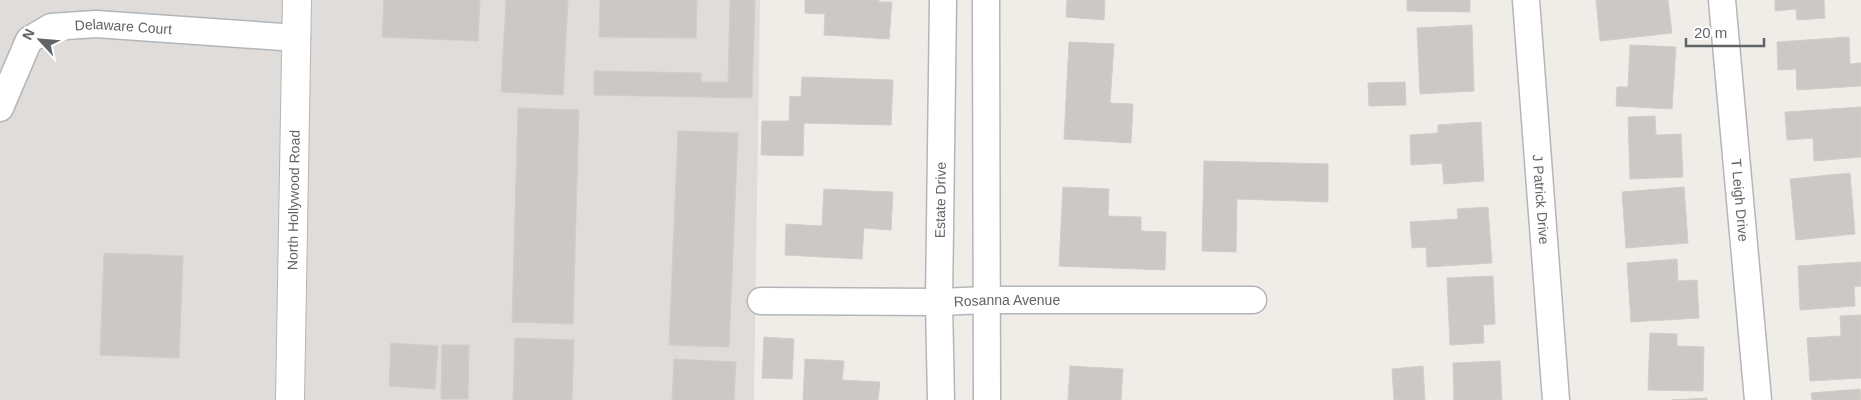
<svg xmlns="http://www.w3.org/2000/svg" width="1861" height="400" font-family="Arial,sans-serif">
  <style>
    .industrial { fill: #dfdcda }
    .building { fill: #cbc8c5; stroke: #d4cdc7 }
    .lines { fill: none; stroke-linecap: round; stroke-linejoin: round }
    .minor-casing { stroke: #b3b6b9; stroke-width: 29 }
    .secondary-casing { stroke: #b3b6b9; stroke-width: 30 }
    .minor { stroke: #fff; stroke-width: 26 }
    .secondary { stroke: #fff; stroke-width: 28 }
    .labels { text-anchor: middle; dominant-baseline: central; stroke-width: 4; stroke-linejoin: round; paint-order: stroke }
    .street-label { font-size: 14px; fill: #606467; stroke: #fff }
  </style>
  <rect width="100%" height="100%" fill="#f0ede9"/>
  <path class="industrial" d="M0,0H760L754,400H0Z"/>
  <path class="building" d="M384,0H480L478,41L382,37Z
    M506,0H568L563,95L501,92Z
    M600,0H697L696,38L599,37Z
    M730,0H755L752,98L594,95V71L701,73V82H728Z
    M805,0H879V2H892L889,39L824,35L825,14L805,13Z
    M1067,0H1105L1104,20L1066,17Z
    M1407,0H1470V12L1407,11Z
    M1596,0H1668L1672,33L1600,41Z
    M1775,0H1824L1825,18L1797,20L1796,9L1775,11Z
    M1472,25L1474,91L1420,94L1417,28Z
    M1849,37L1850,64L1861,63V86L1797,90L1796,69L1778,70L1777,42Z
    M1069,42L1114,44L1110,103L1133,104L1131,143L1064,139Z
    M1630,45L1676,47L1672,109L1616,106L1617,87H1628Z
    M802,77L893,80L891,125L804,123L803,156L761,155L762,121H789L790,96L801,97Z
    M1405,82L1406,105L1369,106L1368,83Z
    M1861,107V157L1814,161L1813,138L1787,140L1785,112Z
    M518,108L579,110L573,324L512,322Z
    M1655,116L1656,135L1681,134L1683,177L1630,179L1628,117Z
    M1481,122L1484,181L1444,184L1442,163L1411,165L1410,135L1438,133V125Z
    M678,131L738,133L729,347L669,345Z
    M1204,161L1328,164V202L1237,199L1236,252L1202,251Z
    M1850,173L1855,234L1796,240L1790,179Z
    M1063,187L1109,189L1108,216L1141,217V231L1166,232L1165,270L1059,266Z
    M1684,187L1688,243L1626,248L1622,192Z
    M824,189L893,192L891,230L864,228L862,259L785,255L786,224L822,226Z
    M1488,207L1492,263L1427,267L1426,247L1412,248L1410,222L1458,219L1457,209Z
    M104,253L183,256L179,358L100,355Z
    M1677,259L1678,281L1697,280L1699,318L1631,322L1627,263Z
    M1861,262V286L1854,287L1855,306L1800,310L1798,266Z
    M1493,276L1495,324L1483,325L1484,343L1450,345L1447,278Z
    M1861,315V378L1810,381L1807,338L1841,336L1840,316Z
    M1650,333L1677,334V346L1704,347L1703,391L1648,390Z
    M764,337L794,339L792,379L762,378Z
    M515,338L574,340L572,400H513Z
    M391,343L438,346L435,389L389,386Z
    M442,345H469L468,399H441Z
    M674,359L736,362L734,400H672Z
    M805,359L844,361L842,380L880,382L878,400H803Z
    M1500,361L1502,400H1454L1453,363Z
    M1070,366L1123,369L1121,400H1068Z
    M1423,366L1425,400H1394L1392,369Z
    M1860,389L1861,400H1812L1811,393Z
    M1707,398V400H1671Z"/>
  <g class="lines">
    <defs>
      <g id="minor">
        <path d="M986,0L987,400"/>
        <path id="s1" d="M1526,0L1556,400"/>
        <path id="s2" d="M1722,0L1758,400"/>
        <path id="s3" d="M0,108L29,40L51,27L96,24L297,38"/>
        <path id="s4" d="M761,301L939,302L987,300H1253"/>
        <path id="s5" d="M941,400L939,302L943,0"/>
      </g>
      <g id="secondary">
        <path id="s6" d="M290,400L297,0"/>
      </g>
    </defs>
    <use href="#minor" class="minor-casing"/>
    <use href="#secondary" class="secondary-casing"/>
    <use href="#minor" class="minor"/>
    <use href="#secondary" class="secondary"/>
  </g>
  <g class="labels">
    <g class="street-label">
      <text stroke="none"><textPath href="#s3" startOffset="172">Delaware Court</textPath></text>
      <text stroke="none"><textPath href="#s6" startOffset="200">North Hollywood Road</textPath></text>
      <text stroke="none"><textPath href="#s5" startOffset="200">Estate Drive</textPath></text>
      <text stroke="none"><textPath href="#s1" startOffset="200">J Patrick Drive</textPath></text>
      <text stroke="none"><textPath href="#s2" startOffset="201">T Leigh Drive</textPath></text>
      <text stroke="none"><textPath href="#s4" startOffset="246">Rosanna Avenue</textPath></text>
    </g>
  </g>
  <g transform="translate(40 40) rotate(296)" stroke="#ffffff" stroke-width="4" paint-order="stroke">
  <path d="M0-4L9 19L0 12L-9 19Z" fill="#606467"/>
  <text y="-8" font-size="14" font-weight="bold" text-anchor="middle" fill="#606467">N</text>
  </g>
  <path d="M1686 38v8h78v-8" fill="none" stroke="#606467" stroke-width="2.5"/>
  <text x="1694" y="38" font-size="15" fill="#606467" stroke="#ffffff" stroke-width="4" paint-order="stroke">20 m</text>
</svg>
